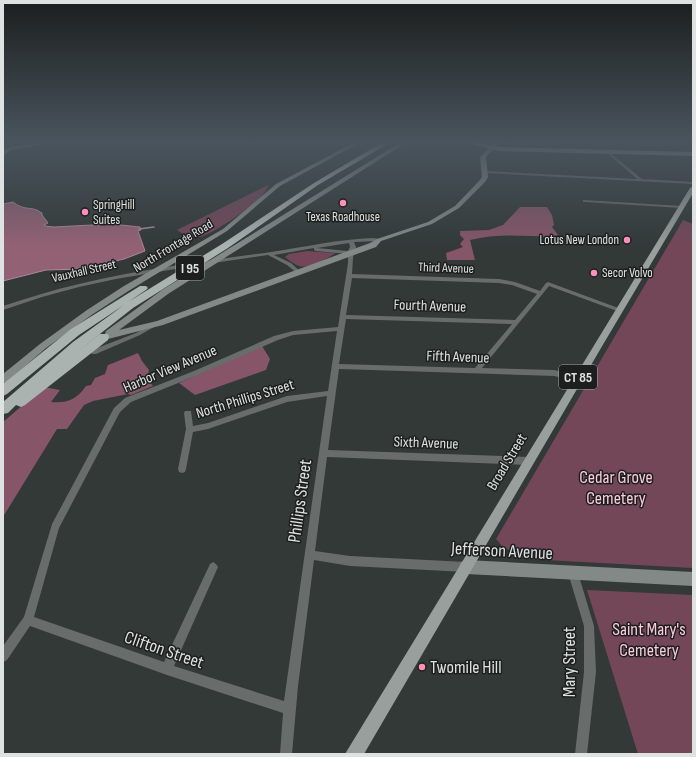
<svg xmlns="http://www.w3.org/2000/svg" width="696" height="757" font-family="'Sofia Sans Condensed',sans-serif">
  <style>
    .green { fill: #744758 }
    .forest { fill: #865568 }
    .water { fill: #936174; stroke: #aa8895 }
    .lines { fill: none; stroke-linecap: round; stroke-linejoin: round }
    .stream { stroke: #aa8895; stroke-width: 1.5 }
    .street { fill: #686c6b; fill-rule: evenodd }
    .secondary { fill: #838987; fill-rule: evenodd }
    .primary { fill: #989f9c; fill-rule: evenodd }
    .highway { fill: #aab3b0; fill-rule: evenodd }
    .poi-dot { fill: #fe8ebb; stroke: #1c1f1e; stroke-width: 1.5 }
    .labels { text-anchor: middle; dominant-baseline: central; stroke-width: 3; stroke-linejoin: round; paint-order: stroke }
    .far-poi-label { font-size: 13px; fill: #dee2e1; stroke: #1c1f1e; text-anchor: start }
    .far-street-label { font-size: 13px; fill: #dee2e1; stroke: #1c1f1e }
    .shield { fill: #1c1f1e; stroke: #a4a8a6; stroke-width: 1 }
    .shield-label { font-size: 14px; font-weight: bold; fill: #dee2e1 }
    .street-label { font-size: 15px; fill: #dee2e1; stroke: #1c1f1e }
    .near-park-label { font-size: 18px; fill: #fccbdc; stroke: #1c1f1e }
    .near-street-label { font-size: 18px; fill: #dee2e1; stroke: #1c1f1e }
    .near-poi-label { font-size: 18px; fill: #dee2e1; stroke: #1c1f1e; text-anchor: start }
  </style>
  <rect width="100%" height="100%" fill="#323937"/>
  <path class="green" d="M268,185C269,197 213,234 200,237C191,238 184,235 177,230Z
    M683,220L693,224V568L527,559L503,547L496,539Z
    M307,251L335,253C330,258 306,269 299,266C294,264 289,260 285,257L289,254Z
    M587,590L693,595V754H638Z"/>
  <path class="forest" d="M520,207H547L552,215L554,225L552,227L558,235L553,237C526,236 497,233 470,240L475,260H447L446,253L463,247L460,244L464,239L460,235V231L489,230L503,225Z
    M262,346L270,359L266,370L195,395L179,383Z
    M138,353L142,361L149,370C147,377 149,381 153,386L131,395L128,394L93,401L84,405L67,429H57L3,517V422L44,387L60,390L51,402C68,403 76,400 86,386L91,385L95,378L105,374L108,365Z"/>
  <path class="water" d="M13,202C26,212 31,205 42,213V215L48,223L44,225L45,226L54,227L111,224L140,227L141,230L138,231L145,251L124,259L82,269L46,270L3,281V204Z"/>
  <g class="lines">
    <path class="stream" d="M139,229L154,227"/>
    <path class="street" d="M10,148V150L3,151V149Z
      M608,151L642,179L693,182V184L485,173L483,172L485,171L637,179L607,153L606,152Z
      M583,200L682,206L684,207L682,208L585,202H583Z
      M373,238L379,239L381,240L379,241L354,242L356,247C352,255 353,265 352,274L499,279L515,282L540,291L546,283L548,282L621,309L622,310L619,312L617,311L549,286L482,368L554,370L580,376L581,378L578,381L554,376L339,369L328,450L529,457L532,459L533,461L532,463L529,465L327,457L315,551L350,556L466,562L469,564L471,567L469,570L466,572L350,566L314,560L298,686L292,754H280L283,713L167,675L30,626L7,660L3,662V646L24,617L52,524L114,408L125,398L194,371L274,336L293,331L338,327L348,263V254L316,251L314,250V248L274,255L291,263L301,272L298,274L287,265L268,255L193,266L116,279L79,287L42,297L3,310V306C28,298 53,290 79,284C142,269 207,261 271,252C305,247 339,239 373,238ZM349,243L350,247L348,251L317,248ZM352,278L499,283L512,285L537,294L515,320L346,315ZM346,319L512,324L475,368L339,364ZM337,331L328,391L287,396L208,423L193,426L191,411H185L184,413L186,429L178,469L179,472L182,473L185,472L186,469L193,432L208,429L287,402L327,396L284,701L174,666L218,567L216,564L213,562L210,564L164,662L34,617L59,528L120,412L131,402L198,375L278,340L293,335Z
      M152,324L154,325L155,326L154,327L140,335L96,354H92L91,352L92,350L136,333Z
      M573,568L576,570L578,573L594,626L596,672L587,754H575L584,672V626L568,573L570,570Z"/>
    <path class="secondary" d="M42,142H55L11,150L3,156V151L7,148Z
      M355,142H361L280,186L227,231L130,290L93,314L46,348L7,382L3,383V374L40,344L87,310L124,286L223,229L276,184Z
      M401,142H407L168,294L119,330L157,321L370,243L377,239L428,222L455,206L480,180L482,177L480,157L495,142H500L486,157L488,177L485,182L459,208L432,224L381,241L376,247L163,325L104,340L101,339L99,337L101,335L105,334L106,331L162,290Z
      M466,560L693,572V586L466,574L461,572L459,567L461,562Z"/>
    <path class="primary" d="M465,142H475L498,147L693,152V156L498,151Z
      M693,186V193L601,348L364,754H345L690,188Z"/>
    <path class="highway" d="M383,142H391L318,185L228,248L133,308L68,359L100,334H108L109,337L108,340L25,405L21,407L16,405L8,413L3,414V402L73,342L124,305L79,335L7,394L3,396V384L71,329L140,286H146L148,288L146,290L128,302L222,244L314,183Z"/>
  </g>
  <linearGradient id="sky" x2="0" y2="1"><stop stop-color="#1c1f1e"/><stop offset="0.57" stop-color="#49545e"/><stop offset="1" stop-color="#49545e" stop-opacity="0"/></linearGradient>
  <rect width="696" height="248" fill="url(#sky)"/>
  <g class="poi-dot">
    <circle cx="343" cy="203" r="4"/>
    <circle cx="85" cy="212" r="4"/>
    <circle cx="627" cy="240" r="4"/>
    <circle cx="594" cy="273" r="4"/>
    <circle cx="422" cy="667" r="4"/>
  </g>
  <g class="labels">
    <g class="far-poi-label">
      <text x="93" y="205">SpringHill<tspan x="93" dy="15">Suites</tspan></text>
      <text x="343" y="217" text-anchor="middle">Texas Roadhouse</text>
      <text x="619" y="240" text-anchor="end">Lotus New London</text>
      <text x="602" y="273">Secor Volvo</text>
    </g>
    <g class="far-street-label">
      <text transform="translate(173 246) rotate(-31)">North Frontage Road</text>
      <text transform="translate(446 268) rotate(2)">Third Avenue</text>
      <text transform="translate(84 271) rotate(-13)">Vauxhall Street</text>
    </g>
    <g class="shield">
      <rect x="176" y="256" width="28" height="24" rx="3"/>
      <rect x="559" y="365" width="38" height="24" rx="3"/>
    </g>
    <g class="shield-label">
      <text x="190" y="268">I 95</text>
      <text x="578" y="377">CT 85</text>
    </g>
    <g class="street-label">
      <text transform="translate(430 306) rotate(2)">Fourth Avenue</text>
      <text transform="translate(458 357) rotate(2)">Fifth Avenue</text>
      <text transform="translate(170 369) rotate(-23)">Harbor View Avenue</text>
      <text transform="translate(245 399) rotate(-17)">North Phillips Street</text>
      <text transform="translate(426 443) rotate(2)">Sixth Avenue</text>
      <text transform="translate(507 462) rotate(-59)">Broad Street</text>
    </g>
    <g class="near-park-label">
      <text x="616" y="477">Cedar Grove<tspan x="616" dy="21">Cemetery</tspan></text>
      <text x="649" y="629">Saint Mary's<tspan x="649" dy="21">Cemetery</tspan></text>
    </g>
    <g class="near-street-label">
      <text transform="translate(300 501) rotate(-82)">Phillips Street</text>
      <text transform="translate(502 551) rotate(3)">Jefferson Avenue</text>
      <text transform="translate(164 650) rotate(19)">Clifton Street</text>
      <text transform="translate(569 662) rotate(-90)">Mary Street</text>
    </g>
    <g class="near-poi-label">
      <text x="430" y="667">Twomile Hill</text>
    </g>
  </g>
  <rect width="696" height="757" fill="none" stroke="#dee2e1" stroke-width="8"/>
</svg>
